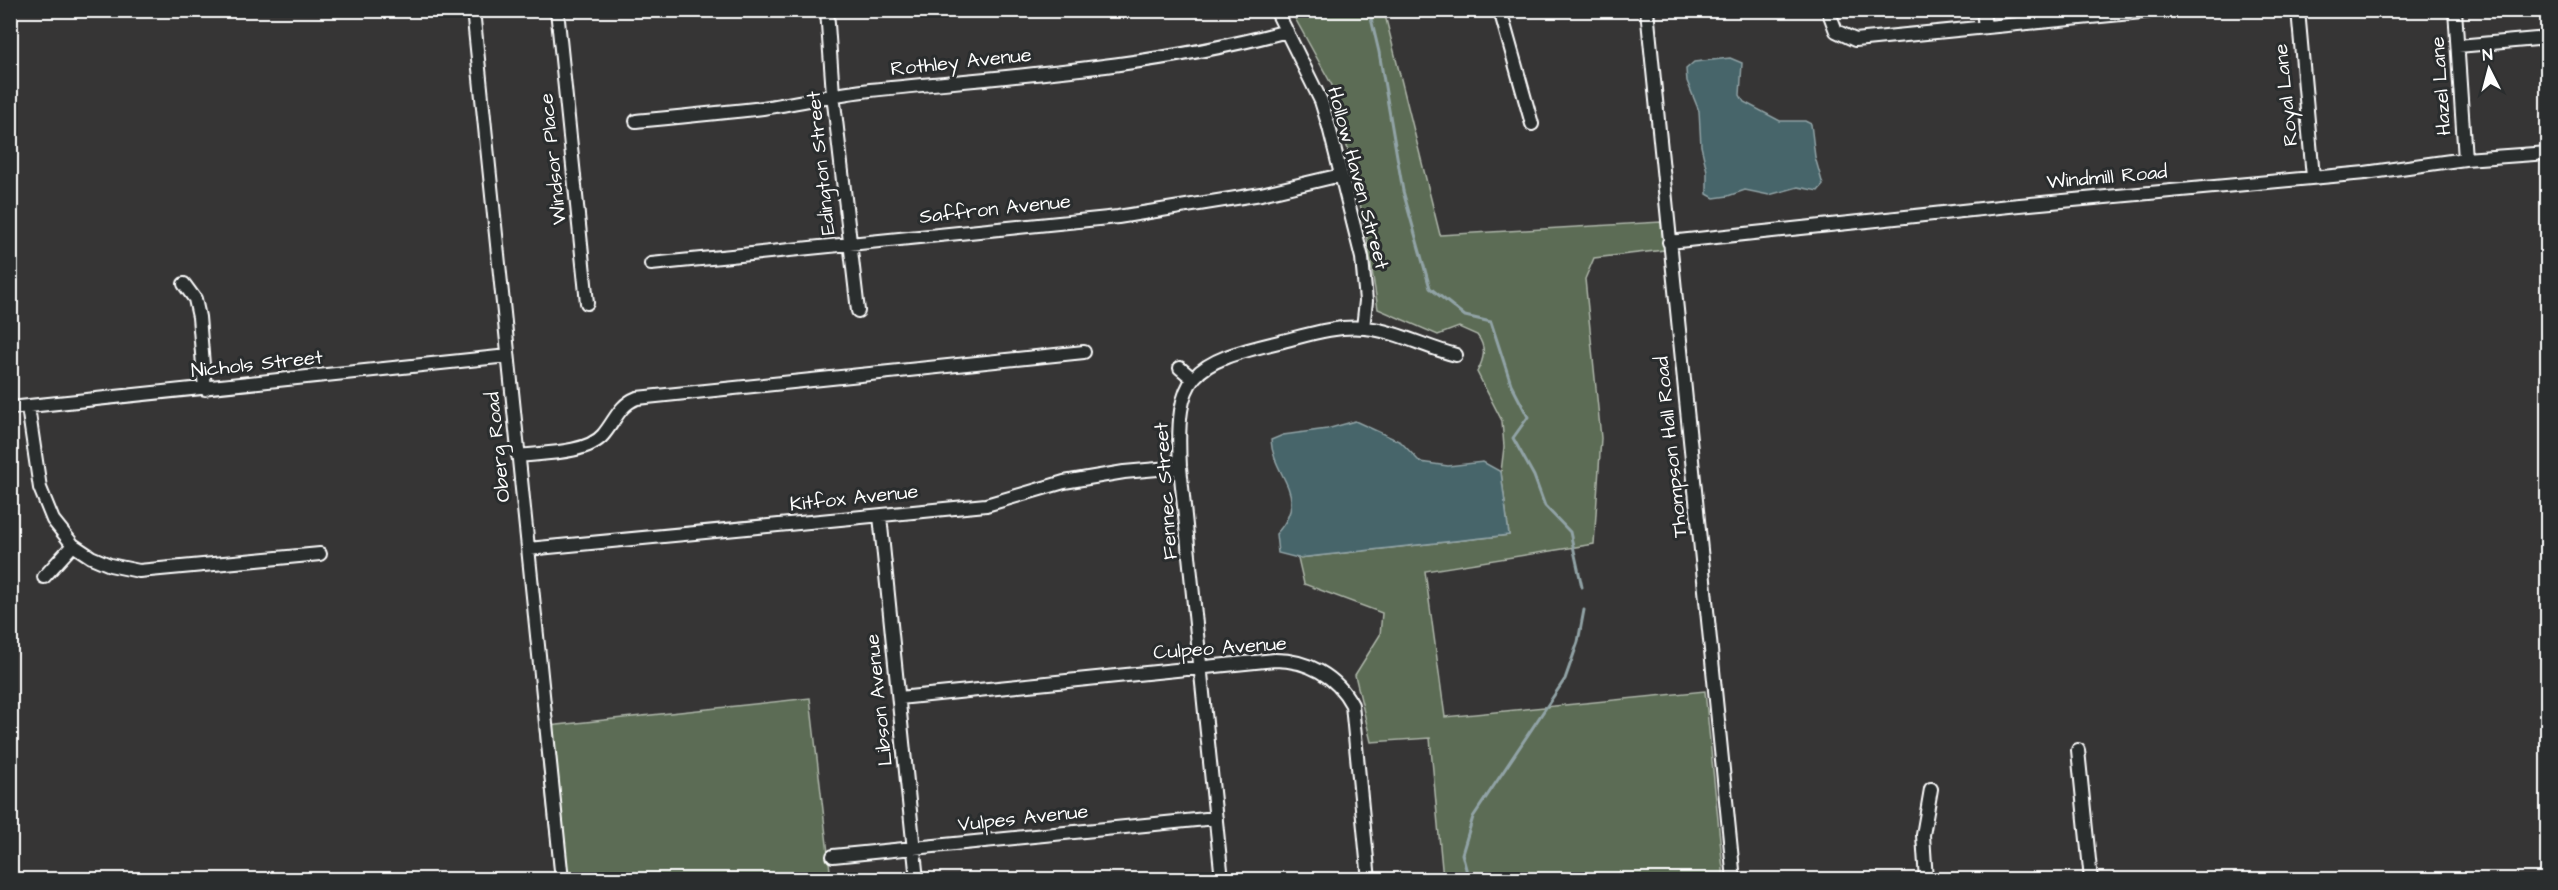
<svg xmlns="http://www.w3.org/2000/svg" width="2558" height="890" font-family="'Architects Daughter',sans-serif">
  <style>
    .green { fill: #5c6c55; stroke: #aeb6aa; stroke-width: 1.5 }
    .water { fill: #47656a; stroke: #91a3a6; stroke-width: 1.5 }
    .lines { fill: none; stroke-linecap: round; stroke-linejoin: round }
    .stream { stroke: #91a3a6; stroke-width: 3 }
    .minor-casing { stroke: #fff; stroke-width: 16 }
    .minor { stroke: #2a2d2e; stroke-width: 12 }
    .labels { text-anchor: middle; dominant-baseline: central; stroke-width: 6; stroke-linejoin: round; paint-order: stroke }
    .street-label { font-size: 20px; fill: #fff; stroke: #2a2d2e }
  </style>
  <rect width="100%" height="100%" fill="#363535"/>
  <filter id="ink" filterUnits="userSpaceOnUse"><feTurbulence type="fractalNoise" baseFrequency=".0167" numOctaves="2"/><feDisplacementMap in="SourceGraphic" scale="12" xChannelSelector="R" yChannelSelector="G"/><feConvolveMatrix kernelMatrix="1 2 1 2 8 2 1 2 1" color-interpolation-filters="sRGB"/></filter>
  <g filter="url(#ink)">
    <path class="green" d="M1291,11H1384L1440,235L1661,222L1664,250L1594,258L1585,279L1601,438L1594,544L1425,571L1445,717L1705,691L1724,879H1443L1430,738L1371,742L1355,675L1380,635L1382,613L1304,584L1298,558L1509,535L1501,472L1504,447L1502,421L1477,372C1484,359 1487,348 1477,335L1459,327L1438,335L1378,309L1365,226L1334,89Z
      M810,698L831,879H555L539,727Z"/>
    <path class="water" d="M1730,58L1742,63L1740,95L1744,102L1780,121H1805L1811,124L1815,157L1823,185L1818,191L1798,187L1769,195L1745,190L1728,196L1714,198L1707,194V171L1701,146L1699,111L1687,81L1686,69L1694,62Z
      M1355,421L1401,442L1420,462L1448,466L1483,462L1501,472L1509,535L1298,558L1278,553L1276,534C1312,495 1273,478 1271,440L1283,435L1327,429Z"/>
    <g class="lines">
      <path class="stream" d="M1369,10L1379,52L1403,191L1430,288L1465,316L1491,322L1511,384L1528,417L1513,438L1534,476L1545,506L1570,532L1582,587
        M1469,880L1462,854L1473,817L1565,679L1578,642L1584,610"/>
      <defs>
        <path id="minor" d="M473,10L562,880
          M557,10L587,303
          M827,10L833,94L858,311
          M1276,10L1321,101L1329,127L1362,258L1366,301L1363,328
          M1500,10L1532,124
          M1647,10L1734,880
          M1828,10L1836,31L1855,40L2162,10
          M1983,10L1985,27
          M2298,10L2313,177
          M2455,10L2465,159
          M2458,46L2548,38
          M636,121C678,117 721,113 763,108C799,103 834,94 870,90C1010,76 1151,68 1287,31
          M1669,242L2009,206L2365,173L2465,159L2548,153
          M651,264L1118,217L1261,194L1341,175
          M184,284L195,299L199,317L205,389
          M1180,368L1193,379
          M28,407L40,488L53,520L73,545L91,557L110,565L139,571L320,554
          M10,408L508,356
          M518,456C541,453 587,454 603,435C615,421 619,405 637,398L1084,352
          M880,516L917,880
          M528,549L986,505L1064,482L1124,472L1180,467
          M44,577L73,545
          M899,698L1275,660C1307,660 1337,676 1352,705L1369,880
          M2078,750L2091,880
          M833,856L1216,818
          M1222,880L1180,467C1175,373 1191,363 1279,342C1307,335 1336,325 1365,328C1397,331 1424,347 1456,355
          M1926,880L1923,835L1931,789"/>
      </defs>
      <use href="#minor" class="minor-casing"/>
      <use href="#minor" class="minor"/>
    </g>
  </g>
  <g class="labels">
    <g class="street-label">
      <text transform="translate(961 62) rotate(-6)">Rothley Avenue</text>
      <text transform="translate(2441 86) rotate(-94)">Hazel Lane</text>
      <text transform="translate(2286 95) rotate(-96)">Royal Lane</text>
      <text transform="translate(553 159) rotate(-96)">Windsor Place</text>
      <text transform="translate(821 163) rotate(-96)">Edington Street</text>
      <text transform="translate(2107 177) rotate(-5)">Windmill Road</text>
      <text transform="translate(1358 178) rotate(75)">Hollow Haven Street</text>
      <text transform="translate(995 209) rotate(-6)">Saffron Avenue</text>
      <text transform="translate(257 364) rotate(-6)">Nichols Street</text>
      <text transform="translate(498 447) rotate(-96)">Oberg Road</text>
      <text transform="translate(1671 447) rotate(-96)">Thompson Hall Road</text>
      <text transform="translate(1166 491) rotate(-94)">Fennec Street</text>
      <text transform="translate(854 498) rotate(-6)">Kitfox Avenue</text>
      <text transform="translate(1220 648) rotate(-4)">Culpeo Avenue</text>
      <text transform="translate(879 700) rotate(-96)">Libson Avenue</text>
      <text transform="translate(1023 818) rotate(-6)">Vulpes Avenue</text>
    </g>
  </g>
  <rect width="2558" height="890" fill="none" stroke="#2a2d2e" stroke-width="36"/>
  <rect x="18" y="18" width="2522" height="854" fill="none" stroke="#fff" stroke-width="2" filter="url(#ink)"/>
  <g transform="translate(2489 69) rotate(354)" stroke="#2a2d2e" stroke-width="4.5" paint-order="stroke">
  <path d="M0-4.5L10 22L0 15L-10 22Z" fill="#ffffff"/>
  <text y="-9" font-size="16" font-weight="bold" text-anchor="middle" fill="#ffffff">N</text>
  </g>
</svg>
